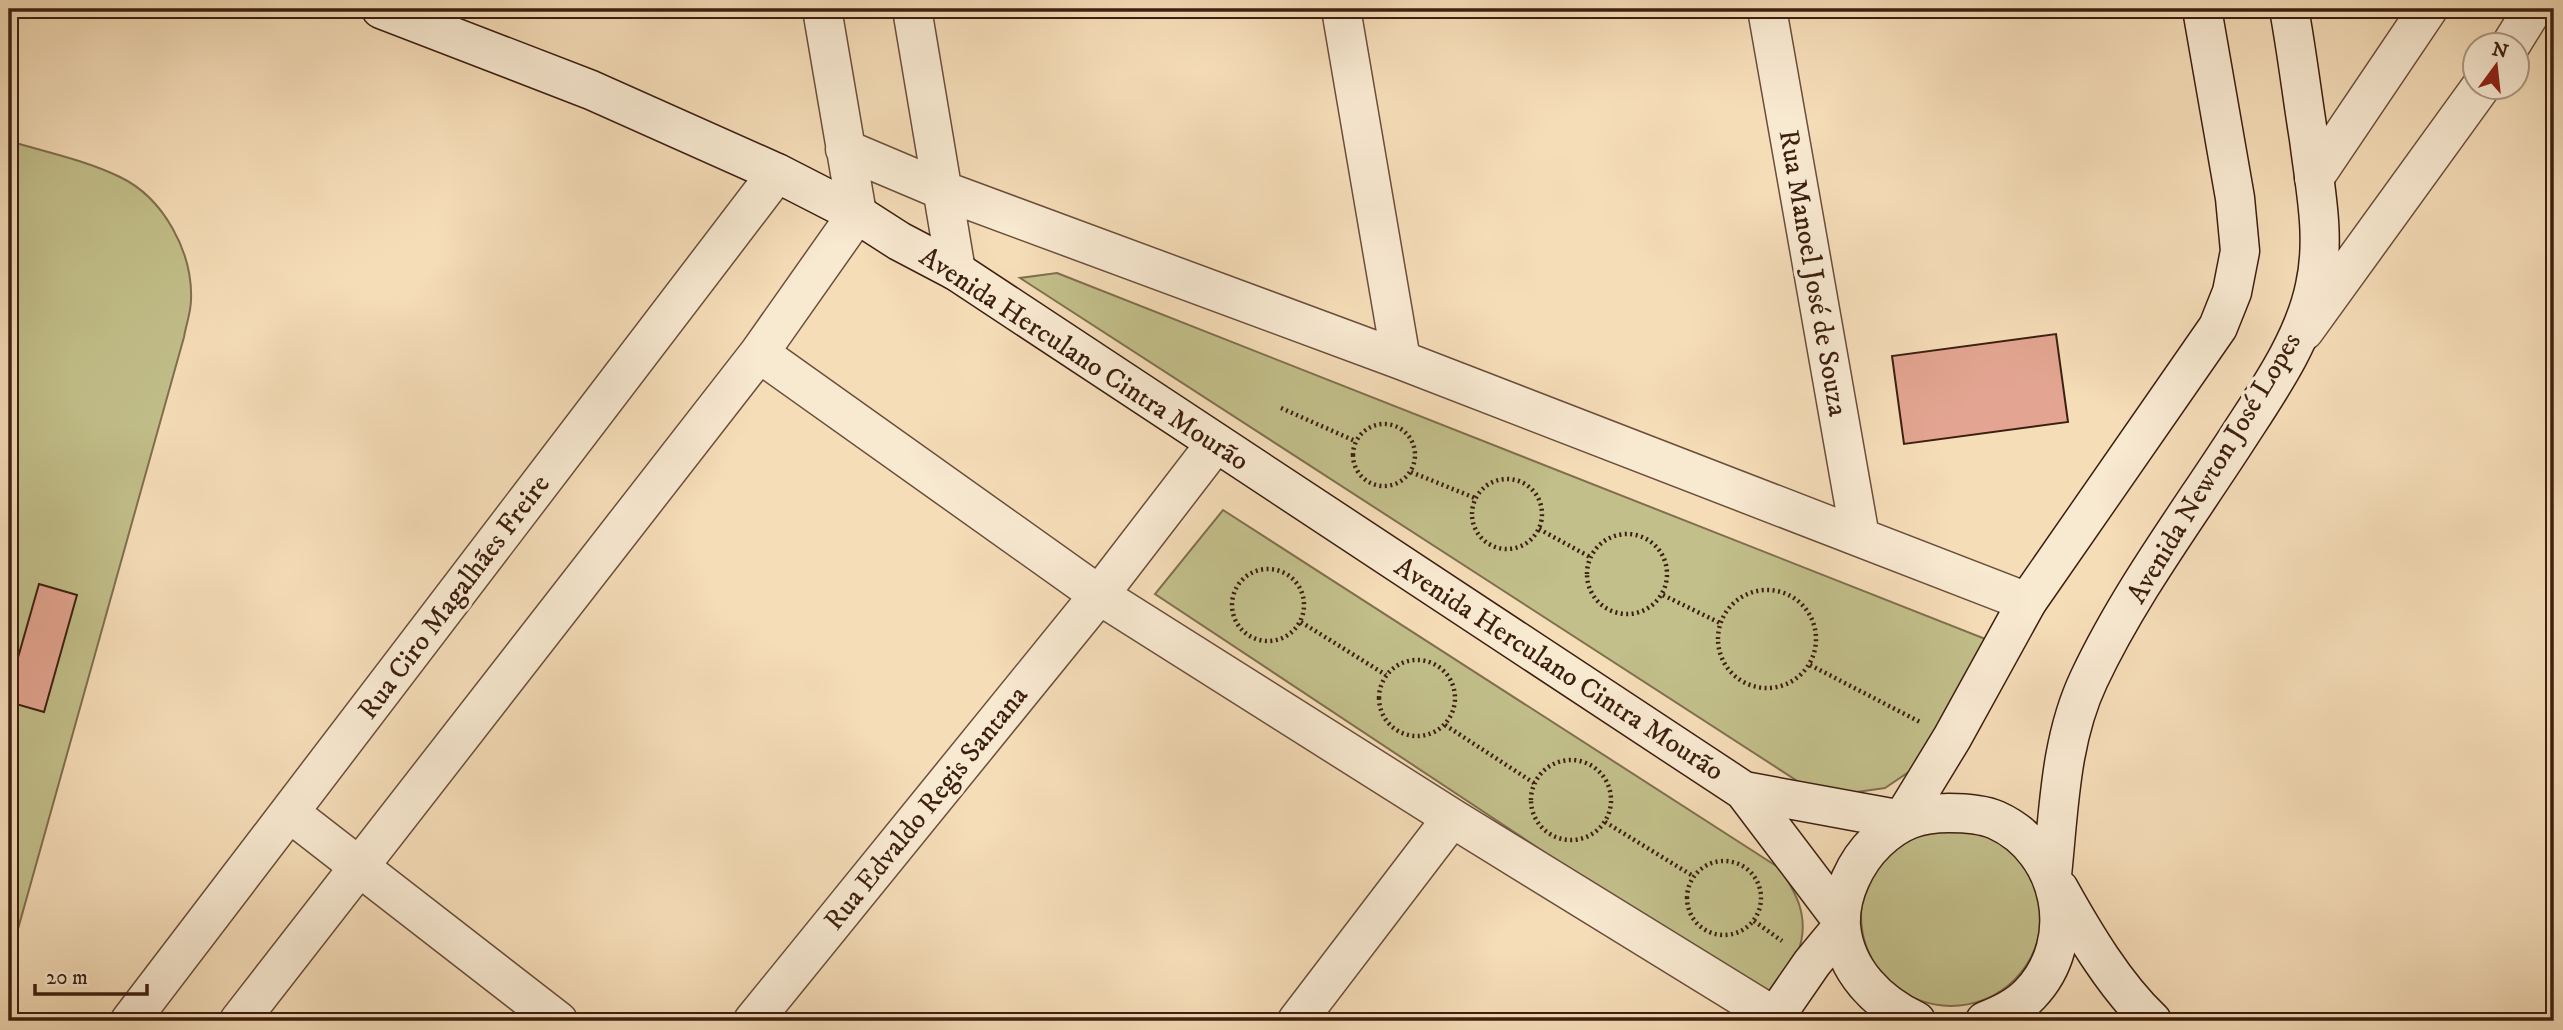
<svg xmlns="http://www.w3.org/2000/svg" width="2563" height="1030" font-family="'IM FELL DW Pica',serif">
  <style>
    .green { fill: #c2bf8a; stroke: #806f4e; stroke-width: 2 }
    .building { fill: #e3a591; stroke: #3d1f11; stroke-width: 2 }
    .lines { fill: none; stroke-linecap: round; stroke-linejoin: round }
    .street-casing { stroke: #6b4e3b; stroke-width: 41 }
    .secondary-casing { stroke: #3d1f11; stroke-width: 41 }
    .path { stroke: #3d1f11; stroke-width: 4.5; stroke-dasharray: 2 3.5; stroke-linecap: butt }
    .street { stroke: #f8e9d1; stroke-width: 38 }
    .secondary { stroke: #f8e9d1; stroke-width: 38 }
    .labels { text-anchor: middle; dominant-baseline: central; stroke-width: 7; stroke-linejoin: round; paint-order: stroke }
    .street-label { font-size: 28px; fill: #3d1f11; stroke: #f8e9d1 }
  </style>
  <rect width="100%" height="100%" fill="#f5ddb8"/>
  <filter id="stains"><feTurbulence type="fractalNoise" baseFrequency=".00286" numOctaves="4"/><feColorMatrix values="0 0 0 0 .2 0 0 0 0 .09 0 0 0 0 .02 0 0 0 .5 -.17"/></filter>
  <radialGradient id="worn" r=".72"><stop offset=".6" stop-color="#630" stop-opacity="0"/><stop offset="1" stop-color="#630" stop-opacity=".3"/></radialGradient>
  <path class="green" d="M9,141C46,152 85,160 120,177C164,198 193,253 191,300C191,312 186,325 184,337L9,961Z
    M1057,273L1993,642L1916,767L1885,788L1850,793L1802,784L1020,278Z
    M1223,510L1781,869C1787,880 1795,892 1799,904C1812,944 1790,970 1766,999L1155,594Z
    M1861 916a90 90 0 1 1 180 0a90 90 0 1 1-180 0Z"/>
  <path class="building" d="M2056,334L2068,422L1904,444L1892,356Z
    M39,584L77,595L44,712L9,702V689Z"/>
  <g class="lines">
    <defs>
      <path id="street" d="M912,9L956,271
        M1341,9L1401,360
        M1767,9L1860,537
        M2510,46L2533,9
        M845,149L942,190L1401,360L2027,602
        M2314,178L2428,9
        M2304,331L2480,88
        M759,353L1099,595L1452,818L1775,1017
        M290,813L558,1021
        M130,1021L777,173
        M239,1021L759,353L857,214L822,9
        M753,1021L1099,595L1216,443
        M1297,1021L1452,818"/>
      <path id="secondary" d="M381,9L591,90L777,173L857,214L899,241L956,271L1744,791L1841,919
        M1744,791L1902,820
        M1902,820L1952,738L2027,602L2218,327L2232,292L2240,251L2235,198L2202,9
        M2052,875C2059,809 2060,740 2089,679C2129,594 2188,515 2239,436C2268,391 2304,340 2315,286C2326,237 2315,188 2309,139C2302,96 2297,52 2289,9
        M2059,889C2084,934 2115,986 2152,1021
        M1772,1021L1812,963L1841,928
        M1916,1021C1878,1003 1845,971 1841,926C1839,895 1856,861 1877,841C1899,820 1919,813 1949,813C1964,813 1982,814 1996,820C2063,850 2081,941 2030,994C2018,1007 2001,1015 1985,1021"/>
    </defs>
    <use href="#street" class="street-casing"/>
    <use href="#secondary" class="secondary-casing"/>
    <path class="path" d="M1281,408L1355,441
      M1353 455a31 31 0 1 1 62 0a31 31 0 1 1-62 0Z
      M1411,472L1475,498
      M1472 514a35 35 0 1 1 70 0a35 35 0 1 1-70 0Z
      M1539,529L1590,557
      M1587 574a40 40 0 1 1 80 0a40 40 0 1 1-80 0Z
      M1232 605a36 36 0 1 1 72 0a36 36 0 1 1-72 0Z
      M1718 639a49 49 0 1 1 98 0a49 49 0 1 1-98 0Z
      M1663,595L1720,623
      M1301,622L1386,675
      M1379 698a38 38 0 1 1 76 0a38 38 0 1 1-76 0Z
      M1810,665L1920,722
      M1445,725L1534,783
      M1531 800a40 40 0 1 1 80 0a40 40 0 1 1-80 0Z
      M1605,822L1693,876
      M1687 898a37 37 0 1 1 74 0a37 37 0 1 1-74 0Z
      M1754,921L1782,941"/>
    <use href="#street" class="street"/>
    <use href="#secondary" class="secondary"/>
  </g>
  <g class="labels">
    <g class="street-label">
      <text transform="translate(1813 273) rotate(80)">Rua Manoel José de Souza</text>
      <text transform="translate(1084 359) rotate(33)">Avenida Herculano Cintra Mourão</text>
      <text transform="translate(2214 468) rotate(-59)">Avenida Newton José Lopes</text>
      <text transform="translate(454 597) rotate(-53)">Rua Ciro Magalhães Freire</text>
      <text transform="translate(1559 669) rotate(33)">Avenida Herculano Cintra Mourão</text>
      <text transform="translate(926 808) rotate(-51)">Rua Edvaldo Regis Santana</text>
    </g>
  </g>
  <rect width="2563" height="1030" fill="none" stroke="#f5ddb8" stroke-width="35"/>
  <rect x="10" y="10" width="2542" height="1009" fill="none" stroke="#3d1f11" stroke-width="3.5"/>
  <rect x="18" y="18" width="2528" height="995" fill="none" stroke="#3d1f11" stroke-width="2"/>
  <g transform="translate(2496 66) rotate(15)"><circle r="33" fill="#f8e9d1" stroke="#ad9884" stroke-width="2"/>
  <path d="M0-5L12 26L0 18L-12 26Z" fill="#8f2418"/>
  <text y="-10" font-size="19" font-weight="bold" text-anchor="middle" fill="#3d1f11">N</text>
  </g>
  <path d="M35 984v10h112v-10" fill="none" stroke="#3d1f11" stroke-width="3.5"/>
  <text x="46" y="984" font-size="21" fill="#3d1f11" stroke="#f8e9d1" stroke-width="5" paint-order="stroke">20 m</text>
  <rect width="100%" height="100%" filter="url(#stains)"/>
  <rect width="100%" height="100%" fill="url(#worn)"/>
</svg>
